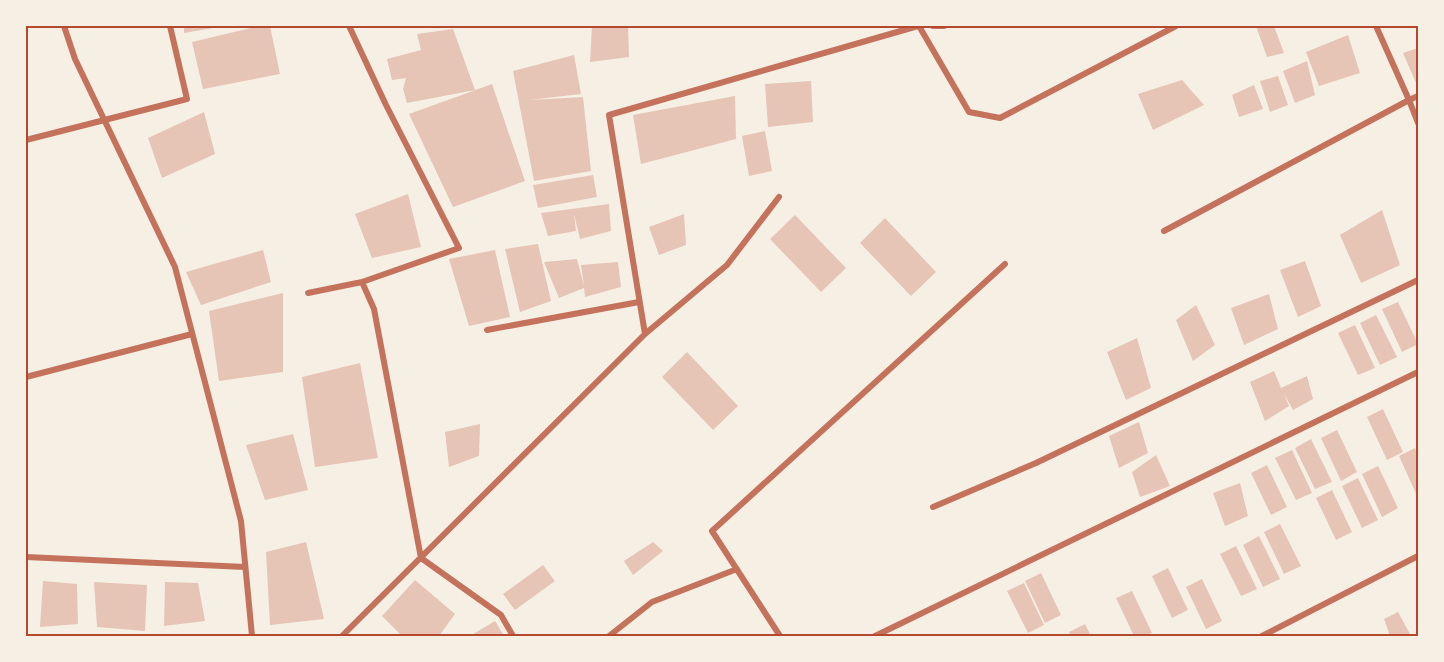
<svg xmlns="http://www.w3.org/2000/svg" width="1444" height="662" font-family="'Exo 2',sans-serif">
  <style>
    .building { fill: #e6c5b7 }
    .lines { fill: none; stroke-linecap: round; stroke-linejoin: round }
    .minor { stroke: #c5725c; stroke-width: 6 }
    .neatline { fill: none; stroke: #b5482f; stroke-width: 2 }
  </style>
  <rect width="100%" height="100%" fill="#f6efe4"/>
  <path class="building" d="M184,26H219V27L184,33Z
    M259,26H270L280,74L203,89L192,42Z
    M592,26H628L629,57L590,62Z
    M1256,26H1274L1284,53L1267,57Z
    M453,29L475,90L407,103L403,89L406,78L392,80L387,59L421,50L417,34Z
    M1348,35L1360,73L1319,86L1306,52Z
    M1418,48V82L1416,83L1403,53Z
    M574,55L581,94L529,100L583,97L591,171L534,181L513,71Z
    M1307,61L1315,95L1295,103L1283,71Z
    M1278,76L1288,105L1270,112L1260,81Z
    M1182,80L1204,105L1153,130L1138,94Z
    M811,81L813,122L768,127L765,84Z
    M492,84L525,181L453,207L409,114Z
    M1254,85L1263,109L1239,117L1232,95Z
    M735,96L736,139L641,164L633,115Z
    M204,112L215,154L162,178L148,138Z
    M765,131L772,171L749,176L742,136Z
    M593,175L597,197L538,208L533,185Z
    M408,194L421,247L372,258L355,214Z
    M609,204L611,231L580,239L574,214L576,231L548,236L541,213Z
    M1382,210L1400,265L1361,283L1340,235Z
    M684,214L686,245L659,255L649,227Z
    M795,215L846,268L821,292L770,239Z
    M885,218L936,272L911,296L860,243Z
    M538,244L551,301L520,312L505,249Z
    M263,250L271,282L201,305L186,272Z
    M495,250L510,317L469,326L449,259Z
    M577,259L584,286L581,265L618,262L621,287L585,297L584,288L559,298L544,262Z
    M1305,261L1321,306L1298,317L1280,270Z
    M283,293V372L219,381L209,311Z
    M1269,294L1278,329L1244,345L1231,308Z
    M1398,302L1418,344L1402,352L1382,309Z
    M1196,305L1215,345L1193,361L1176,320Z
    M1376,315L1397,357L1380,365L1360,323Z
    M1355,325L1375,368L1358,375L1338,333Z
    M1137,338L1151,388L1126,400L1107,352Z
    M687,352L738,406L713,430L662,377Z
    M360,363L378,458L315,467L302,377Z
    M1274,371L1281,388L1307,376L1313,399L1293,410L1284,394L1289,406L1265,421L1250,382Z
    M1383,409L1403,452L1387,460L1367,417Z
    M1139,422L1148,453L1119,468L1109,436Z
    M480,424L479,456L449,467L445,432Z
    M1337,430L1357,472L1341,481L1321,438Z
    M293,434L308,490L265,500L246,445Z
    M1311,439L1332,482L1315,489L1295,448Z
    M1415,448L1418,456V498L1399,456Z
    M1292,450L1312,493L1296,500L1275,458Z
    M1156,455L1170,486L1140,497L1132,472Z
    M1267,465L1287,507L1271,515L1251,473Z
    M1378,466L1398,508L1382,517L1362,474Z
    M1358,478L1378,520L1362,528L1342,486Z
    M1240,483L1248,516L1225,526L1213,493Z
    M1332,490L1352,532L1336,540L1316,498Z
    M1280,524L1301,566L1284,574L1264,532Z
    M1259,536L1280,579L1263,587L1243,545Z
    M306,542L324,619L270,625L266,552Z
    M653,542L663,551L633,575L624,561Z
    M1236,546L1257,589L1241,596L1220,554Z
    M543,565L555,581L515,610L503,594Z
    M1168,568L1188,610L1172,618L1152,576Z
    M1041,573L1061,615L1045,623L1025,581Z
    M1202,579L1222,621L1206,629L1186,587Z
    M415,580L455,614L439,636H402L382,616Z
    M43,581L77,584L78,624L40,627Z
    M94,582L147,585L145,631L97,627Z
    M165,582L198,583L205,621L164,626Z
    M1024,583L1044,625L1028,633L1007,591Z
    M1132,591L1152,633L1145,636H1134L1116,598Z
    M1398,612L1410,634L1405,636H1390L1384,619Z
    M495,621L504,636H470Z
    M1085,624L1091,636H1071L1069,632Z"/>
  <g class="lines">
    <path class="minor" d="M64,26L75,59L175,267L241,521L252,636
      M349,26L386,105L459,248L362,282
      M919,26L969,112L1000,118L1176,26
      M933,26H944
      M1376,26L1409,100L1418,96
      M26,140L187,99L170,26
      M1164,231L1409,100L1418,123
      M308,293L362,282L374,309L421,558L501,615L513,636
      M487,330L639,302
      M645,334L727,265L779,197
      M26,377L192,334
      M933,507L1036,463L1418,280
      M26,557L245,567
      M342,636L645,334L609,115L918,26
      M609,636L652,602L737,569
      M780,636L712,531L1005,264
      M875,636L1418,372
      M1262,636L1418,556"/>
  </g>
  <rect width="1444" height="662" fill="none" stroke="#f6efe4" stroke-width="54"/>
  <rect x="27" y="27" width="1390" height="608" class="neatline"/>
</svg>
